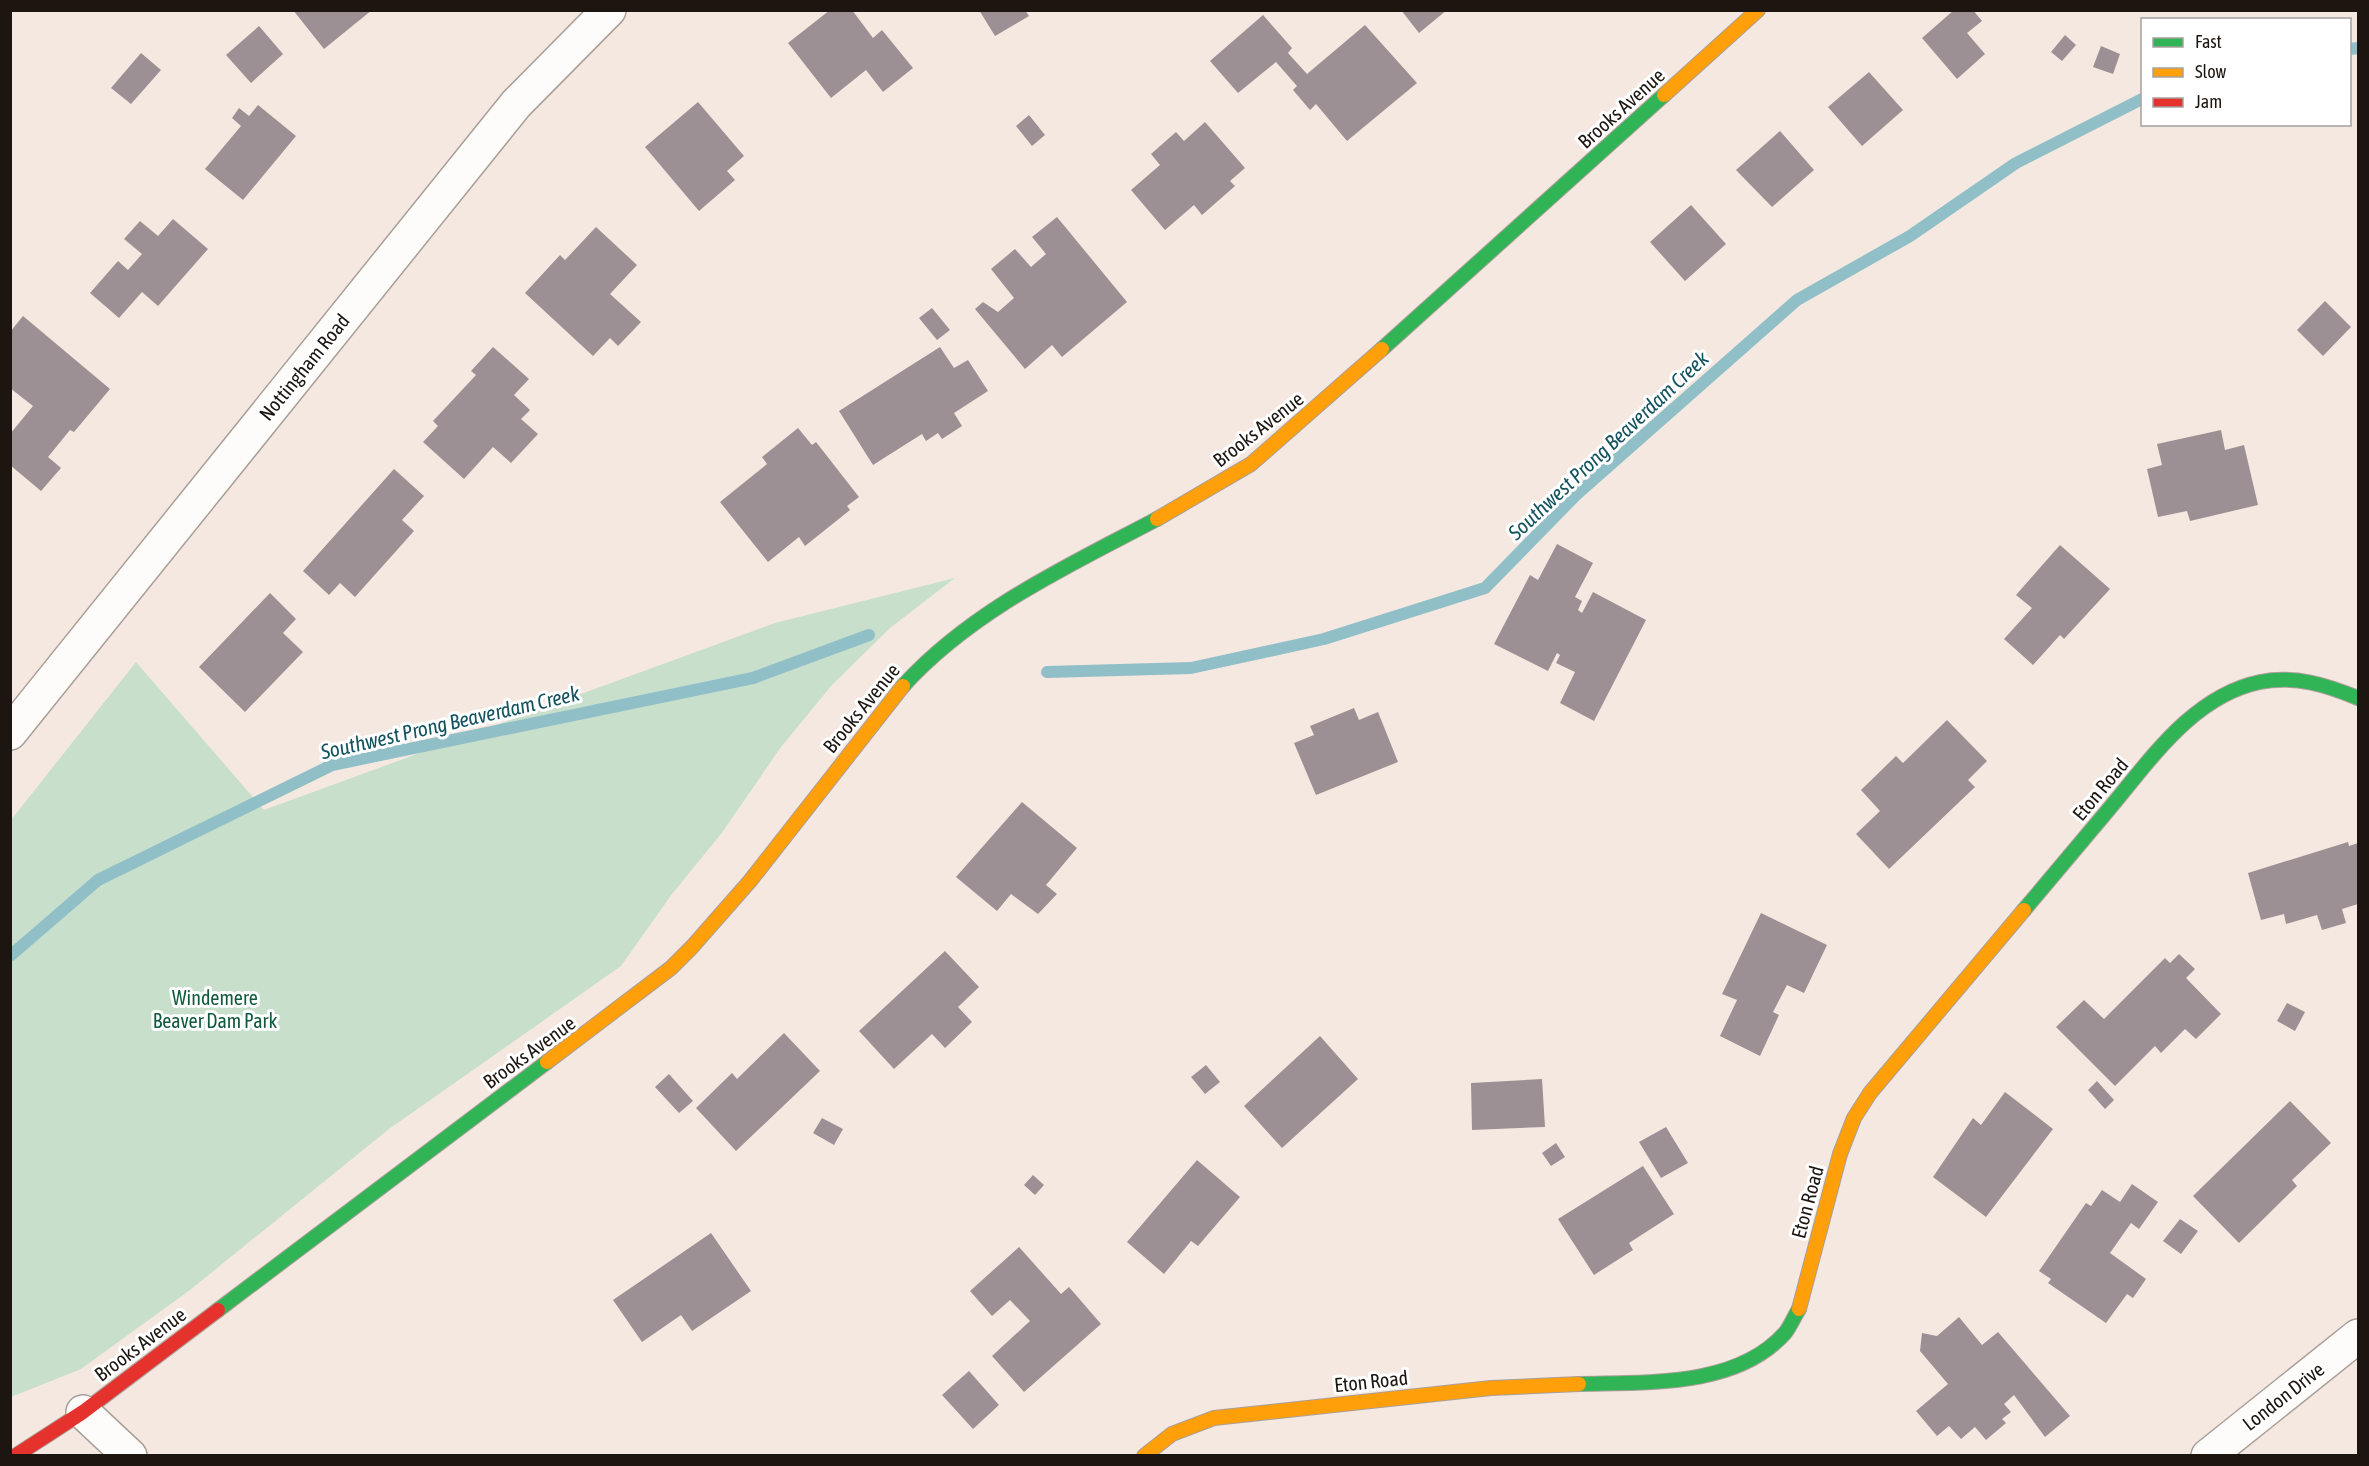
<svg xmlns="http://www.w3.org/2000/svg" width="2369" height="1466" font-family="'Asap Condensed',sans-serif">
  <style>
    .green { fill: #c8dfcc }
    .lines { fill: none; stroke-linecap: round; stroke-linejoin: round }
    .stream { stroke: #90bfc8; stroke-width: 12 }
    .building { fill: #9d9094 }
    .street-casing { stroke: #a99f99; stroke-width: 36 }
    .fast-casing { stroke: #a99f99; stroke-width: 16 }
    .slow-casing { stroke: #a99f99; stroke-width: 16 }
    .jam-casing { stroke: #a99f99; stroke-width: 16 }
    .street { stroke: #fefcfa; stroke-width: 33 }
    .fast { stroke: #30b455; stroke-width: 14 }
    .slow { stroke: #ff9f0a; stroke-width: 14 }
    .jam { stroke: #e5322d; stroke-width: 14 }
    .labels { text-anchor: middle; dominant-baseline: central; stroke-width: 6; stroke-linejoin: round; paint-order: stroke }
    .street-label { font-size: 20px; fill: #1d1510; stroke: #fff }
    .park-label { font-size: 20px; fill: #0f593c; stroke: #fff }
    .water-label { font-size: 21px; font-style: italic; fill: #13525e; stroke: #fff }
  </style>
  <rect width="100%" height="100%" fill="#f5e8e0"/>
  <path class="green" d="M955,578L890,628L832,685L781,747L721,834L672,894L621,966L389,1129L190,1290L81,1369L11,1397V820L136,662L264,810L775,623Z"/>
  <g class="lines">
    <path class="stream" d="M2350,49L2358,48
      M1047,672L1191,668L1324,639L1485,588L1576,495L1797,300L1910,236L2016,163L2142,99
      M10,956L98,880L332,765L753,678L869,635"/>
  </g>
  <path class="building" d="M293,10H372L324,49Z
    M830,10H852L873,38L882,30L913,68L883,92L866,70L831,98L788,43Z
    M979,10H1025L1029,16L995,36Z
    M1401,10H1447L1419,33Z
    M1954,10H1973L1982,21L1967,33L1985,54L1957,79L1922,38Z
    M1263,15L1292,48L1288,53L1307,74L1365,25L1417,83L1347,141L1316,104L1310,110L1293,90L1297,86L1276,62L1238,93L1210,61Z
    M259,26L283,54L251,83L226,55Z
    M2065,35L2076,45L2062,61L2051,52Z
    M2101,46L2120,54L2113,74L2093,67Z
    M141,53L161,70L131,104L111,88Z
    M1869,72L1903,110L1862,146L1828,107Z
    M698,102L744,156L727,171L735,180L699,211L645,147Z
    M258,105L296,136L243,200L205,169L241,126L232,118L239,108L249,116Z
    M1029,115L1045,135L1032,146L1016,126Z
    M1205,122L1245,168L1230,181L1235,186L1202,215L1194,205L1165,230L1131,190L1160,165L1151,154L1176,132L1184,141Z
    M1780,131L1814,170L1772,207L1736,170Z
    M1691,205L1726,244L1685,281L1650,242Z
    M1057,217L1127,302L1062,357L1052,345L1025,369L975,309L983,302L998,312L1014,298L991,269L1015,249L1031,267L1046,254L1032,237Z
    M173,219L208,249L158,306L142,292L119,318L90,293L118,261L128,270L142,254L124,239L140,221L158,236Z
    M596,227L637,265L610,294L641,322L618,346L610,338L593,356L525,293L560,255L565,260Z
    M2325,301L2351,327L2323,356L2297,330Z
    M932,308L950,330L937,340L919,318Z
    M23,316L110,389L74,432L70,430L48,457L61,468L41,491L10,465V434L33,406L10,388V332Z
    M493,347L529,379L514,395L530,410L521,419L538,434L511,463L493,447L464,479L423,442L438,426L433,421L476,375L471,371Z
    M940,347L954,368L968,360L988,391L954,413L962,426L942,439L938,433L926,441L922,434L873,465L839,411Z
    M798,428L812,445L816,442L859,497L847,506L850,510L805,546L799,537L768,562L720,502L767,464L762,457Z
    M2221,430L2225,450L2244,445L2258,505L2190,521L2187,511L2158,517L2147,469L2162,465L2157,444Z
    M394,469L424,496L402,520L414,531L355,597L340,583L329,595L303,571Z
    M1557,544L1593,563L1575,597L1582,601L1578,610L1582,613L1593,592L1646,620L1594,721L1560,703L1575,672L1556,663L1560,655L1557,653L1548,671L1494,644L1530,575L1538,580Z
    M2060,545L2110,589L2064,639L2060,635L2033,665L2004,639L2032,608L2016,595Z
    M270,593L296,619L283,633L303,652L245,712L199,667Z
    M1354,708L1359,720L1378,712L1398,762L1316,795L1294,743L1314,735L1310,726Z
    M1947,720L1987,761L1968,780L1975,787L1889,869L1856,834L1880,811L1861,790L1896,756L1903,763Z
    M1022,802L1077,848L1046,885L1057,894L1038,914L1011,894L997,911L956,877Z
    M2348,842L2349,846L2358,843V904L2342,909L2346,923L2322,930L2317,915L2286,924L2284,914L2261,920L2248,873Z
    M1761,913L1827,945L1804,993L1787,985L1773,1012L1779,1015L1760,1056L1720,1036L1737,1000L1722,994Z
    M945,951L979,987L958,1007L972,1022L945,1048L932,1034L894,1069L859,1031Z
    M2179,954L2195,969L2186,978L2221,1014L2196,1039L2185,1029L2161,1053L2155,1046L2115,1086L2056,1027L2084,1000L2104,1019L2165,958L2170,963Z
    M2287,1003L2305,1012L2295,1031L2277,1021Z
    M784,1033L820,1071L736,1151L696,1108L732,1073L737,1079Z
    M1320,1036L1358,1079L1282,1148L1244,1106Z
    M1206,1065L1220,1082L1205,1094L1191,1077Z
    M669,1074L693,1101L679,1113L655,1087Z
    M1542,1079L1545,1127L1472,1130L1471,1083Z
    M2097,1081L2114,1100L2105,1109L2088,1090Z
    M2005,1092L2053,1129L1986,1217L1933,1177L1973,1118L1981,1125Z
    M2290,1101L2331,1143L2292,1180L2297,1186L2239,1243L2193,1196Z
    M822,1118L843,1129L834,1145L813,1133Z
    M1666,1127L1688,1163L1661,1178L1639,1142Z
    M1556,1143L1565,1157L1551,1166L1542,1153Z
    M1197,1160L1240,1197L1198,1246L1191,1241L1164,1274L1127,1242Z
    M1643,1166L1674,1214L1629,1243L1633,1250L1594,1275L1558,1219Z
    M1033,1175L1044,1185L1035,1195L1024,1185Z
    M2132,1184L2158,1202L2139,1229L2131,1223L2110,1253L2146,1279L2133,1298L2127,1294L2106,1323L2048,1283L2051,1279L2039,1271L2086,1203L2091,1206L2102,1190L2120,1202Z
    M2180,1219L2198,1231L2181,1254L2163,1241Z
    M711,1233L751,1291L692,1331L681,1315L642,1342L613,1300Z
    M1019,1247L1061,1294L1069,1287L1101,1324L1024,1392L992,1356L1030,1321L1010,1300L992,1316L970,1291Z
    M1959,1317L1982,1345L1998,1332L2070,1416L2045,1437L2014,1395L2004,1404L2011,1412L2002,1419L2006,1423L1986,1440L1975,1427L1961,1439L1949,1426L1937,1436L1916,1411L1948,1384L1920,1351L1922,1333L1937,1336Z
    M969,1371L999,1405L973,1429L942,1395Z"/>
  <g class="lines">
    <defs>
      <path id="street" d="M10,733L516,104L609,10
        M83,1412L130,1456
        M2208,1456L2358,1336"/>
      <path id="fast" d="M1382,349L1664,95
        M903,686C972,610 1068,566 1157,519
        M2024,910C2053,876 2081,842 2109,809C2151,759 2193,696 2260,682C2295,675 2326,685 2358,698
        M218,1310L547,1062
        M1579,1384C1645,1382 1736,1388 1785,1333C1790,1327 1794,1317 1799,1309"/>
      <path id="slow" d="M1664,95L1758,10
        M1157,519L1251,464L1382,349
        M547,1062L671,968L692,947L750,881L903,686
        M1799,1309L1840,1154L1854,1118L1870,1093L2024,910
        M1144,1456L1172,1434L1214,1418L1491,1388L1579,1384"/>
      <path id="jam" d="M15,1456L83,1412L218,1310"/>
    </defs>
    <use href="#street" class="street-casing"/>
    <use href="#fast" class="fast-casing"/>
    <use href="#slow" class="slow-casing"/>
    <use href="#jam" class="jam-casing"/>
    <use href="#street" class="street"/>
    <use href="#fast" class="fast"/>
    <use href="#slow" class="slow"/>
    <use href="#jam" class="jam"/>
  </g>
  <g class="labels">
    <g class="street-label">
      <text transform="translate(1621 108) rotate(-42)">Brooks Avenue</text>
      <text transform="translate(304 367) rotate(-51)">Nottingham Road</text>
      <text transform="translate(1258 429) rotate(-38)">Brooks Avenue</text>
      <text transform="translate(861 708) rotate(-51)">Brooks Avenue</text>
      <text transform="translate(2100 789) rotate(-50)">Eton Road</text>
      <text transform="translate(529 1052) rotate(-36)">Brooks Avenue</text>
      <text transform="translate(1807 1202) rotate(-75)">Eton Road</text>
      <text transform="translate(140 1344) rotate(-37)">Brooks Avenue</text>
      <text transform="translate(1371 1381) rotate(-6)">Eton Road</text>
      <text transform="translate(2283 1396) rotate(-38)">London Drive</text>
    </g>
    <g class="park-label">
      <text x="215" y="997">Windemere<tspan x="215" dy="23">Beaver Dam Park</tspan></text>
    </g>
    <g class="water-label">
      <text transform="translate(1608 445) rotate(-43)">Southwest Prong Beaverdam Creek</text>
      <text transform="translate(450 722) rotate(-13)">Southwest Prong Beaverdam Creek</text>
    </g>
  </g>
  <rect width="2369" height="1466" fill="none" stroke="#1d1510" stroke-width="24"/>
  <rect x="2141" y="18" width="210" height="108" fill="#ffffff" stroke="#a5a19f" stroke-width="1.5"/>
  <rect x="2153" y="38" width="30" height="9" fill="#30b455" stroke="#a5a19f" stroke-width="1.5"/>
  <text x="2195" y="48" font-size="18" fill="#1d1510">Fast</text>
  <rect x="2153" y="68" width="30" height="9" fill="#ff9f0a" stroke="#a5a19f" stroke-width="1.5"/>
  <text x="2195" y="78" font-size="18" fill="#1d1510">Slow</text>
  <rect x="2153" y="98" width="30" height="9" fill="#e5322d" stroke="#a5a19f" stroke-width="1.5"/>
  <text x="2195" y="108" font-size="18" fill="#1d1510">Jam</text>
</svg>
